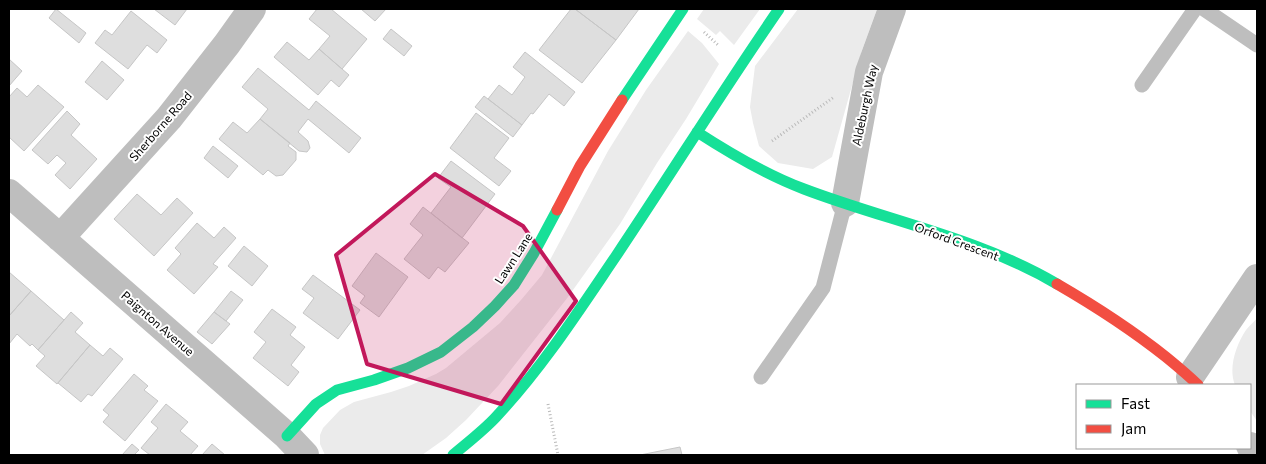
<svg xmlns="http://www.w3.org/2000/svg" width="1266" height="464" font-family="Commissioner,sans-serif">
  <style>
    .green { fill: #ebebeb }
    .building { fill: #dedede; stroke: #c6c6c6 }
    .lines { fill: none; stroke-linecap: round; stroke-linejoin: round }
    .path { stroke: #b9b9b9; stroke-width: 3; stroke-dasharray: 1 2.5; stroke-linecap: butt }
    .lane { stroke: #bebebe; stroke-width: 15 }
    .street { stroke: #bebebe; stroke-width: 28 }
    .fast { stroke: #16e098; stroke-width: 11 }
    .jam { stroke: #f24e42; stroke-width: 11 }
    .marked { fill: #c2185b; fill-opacity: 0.2; stroke: #c2185b; stroke-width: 4; stroke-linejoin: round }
    .labels { text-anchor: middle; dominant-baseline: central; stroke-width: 4; stroke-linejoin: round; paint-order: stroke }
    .street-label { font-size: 12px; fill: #000; stroke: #fff }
  </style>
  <rect width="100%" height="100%" fill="#fff"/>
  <path class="green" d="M704,9H760L734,45L720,31L716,35L697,19Z
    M798,9H877L862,50L832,157L813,169L778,163L759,146L753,123L750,107L755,66Z
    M688,31L702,43L719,64L686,119L657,163L620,224L568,297L498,386L466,420L446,438L422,455H325L320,444V435L323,428L340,410L354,402L391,392L409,386L436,374L446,368L500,323L521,300L542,275L608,151L623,127L646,90Z
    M1257,318V421L1250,411V385H1235C1228,368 1236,345 1246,330C1249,326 1254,322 1257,318Z"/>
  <path class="building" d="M56,9L86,33L79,43L49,18Z
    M154,9H187L175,25Z
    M317,9H331L367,39L342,69L319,49L330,36L309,19Z
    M361,9H386L375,21Z
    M571,9H575L616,40L582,83L539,50Z
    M575,9H639L616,40Z
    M131,11L167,40L157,53L147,45L128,69L95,43L105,30L112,35Z
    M391,29L412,46L404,56L383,39Z
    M287,42L309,60L319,49L349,75L339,87L331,80L318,95L274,57Z
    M525,52L575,92L564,106L549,94L533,114L531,113L522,125L488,99L499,85L512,95L525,77L513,67Z
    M9,59L22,71L9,86Z
    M102,61L124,80L107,100L85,82Z
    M258,68L309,110L316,101L361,138L349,153L308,119L298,132L308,141L310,148L307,152L299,151L260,119L268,109L242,87Z
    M38,85L64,107L24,151L9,137V97L17,88L27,97Z
    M484,96L522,125L513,137L475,107Z
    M67,111L80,124L71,135L97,159L70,189L55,175L66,163L57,155L48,164L32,150Z
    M476,113L509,138L494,158L511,171L499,186L450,148Z
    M260,119L290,143L288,146L296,152V160L283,175L276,176L268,170L263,175L219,139L233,122L247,133Z
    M213,146L238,166L228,178L204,158Z
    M451,161L495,194L462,238L431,213L451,187L438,178Z
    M137,194L161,215L177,198L193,213L154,256L114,219Z
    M423,207L469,243L445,272L438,267L429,279L404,259L423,235L410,224Z
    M197,223L214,238L224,227L236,238L213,264L218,267L194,294L167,270L181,254L175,248Z
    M244,246L268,266L252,286L228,266Z
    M376,253L408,277L379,317L360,303L365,296L352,286Z
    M9,272L31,291L9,316Z
    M313,275L360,310L338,339L303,313L314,298L302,289Z
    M31,291L64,320L38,350L32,344L30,346L17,334L9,344V316Z
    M231,291L243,300L226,321L214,312Z
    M272,309L296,327L290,335L305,347L291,365L299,372L288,386L253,358L266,342L254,332Z
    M71,312L83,323L75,332L90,345L57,384L36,366L45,356L38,350Z
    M214,312L230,324L212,344L197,332Z
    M90,345L103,356L110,348L123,359L92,396L88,394L81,402L58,383Z
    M134,374L148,386L144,390L158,401L125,441L103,422L109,415L103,410Z
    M166,404L188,422L180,431L198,446L190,455H150L141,448L158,428L151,422Z
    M132,444L139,450L134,455H122Z
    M212,444L225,455H202Z
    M680,447L682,455H640Z"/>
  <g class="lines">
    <path class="path" d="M704,32L718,45
      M772,141L834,97
      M548,404L558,455"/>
    <path class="lane" d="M1204,9L1257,45
      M1142,85L1195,9
      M761,377L823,288L845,203"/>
    <path class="street" d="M9,193L287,436L305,455
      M845,203L869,72L892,9
      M60,238L169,118L227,44L252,9
      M1190,377L1257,278
      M1250,446L1256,455"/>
    <path class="fast" d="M622,100L683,9
      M697,132C731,154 766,175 804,189C888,221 979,238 1057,284
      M287,436L316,404L337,390L374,380L408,368L441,352L473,327L495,306L514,285L534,253L557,210
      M453,455C467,443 483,431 496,417C542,368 578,312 616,256C671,174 723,90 779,9"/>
    <path class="jam" d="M557,210L580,166L622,100
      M1057,284C1095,306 1132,330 1166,357C1177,366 1188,375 1198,385"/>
  </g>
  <path class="marked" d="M435,174L523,226L576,301L501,404L367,364L336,255Z"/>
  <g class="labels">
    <g class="street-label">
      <text transform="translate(864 105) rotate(-78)">Aldeburgh Way</text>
      <text transform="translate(160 126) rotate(-49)">Sherborne Road</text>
      <text transform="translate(957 241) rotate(20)">Orford Crescent</text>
      <text transform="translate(513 258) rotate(-57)">Lawn Lane</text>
      <text transform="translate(158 323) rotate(41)">Paignton Avenue</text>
    </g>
  </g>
  <rect width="1266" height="464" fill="none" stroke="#000000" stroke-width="20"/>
  <rect x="1076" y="384" width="175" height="65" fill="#ffffff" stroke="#999999"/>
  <rect x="1086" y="400" width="25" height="8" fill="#16e098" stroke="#999999"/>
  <text x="1121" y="409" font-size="15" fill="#000000">Fast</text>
  <rect x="1086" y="425" width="25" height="8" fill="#f24e42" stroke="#999999"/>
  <text x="1121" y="434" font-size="15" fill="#000000">Jam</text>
</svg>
